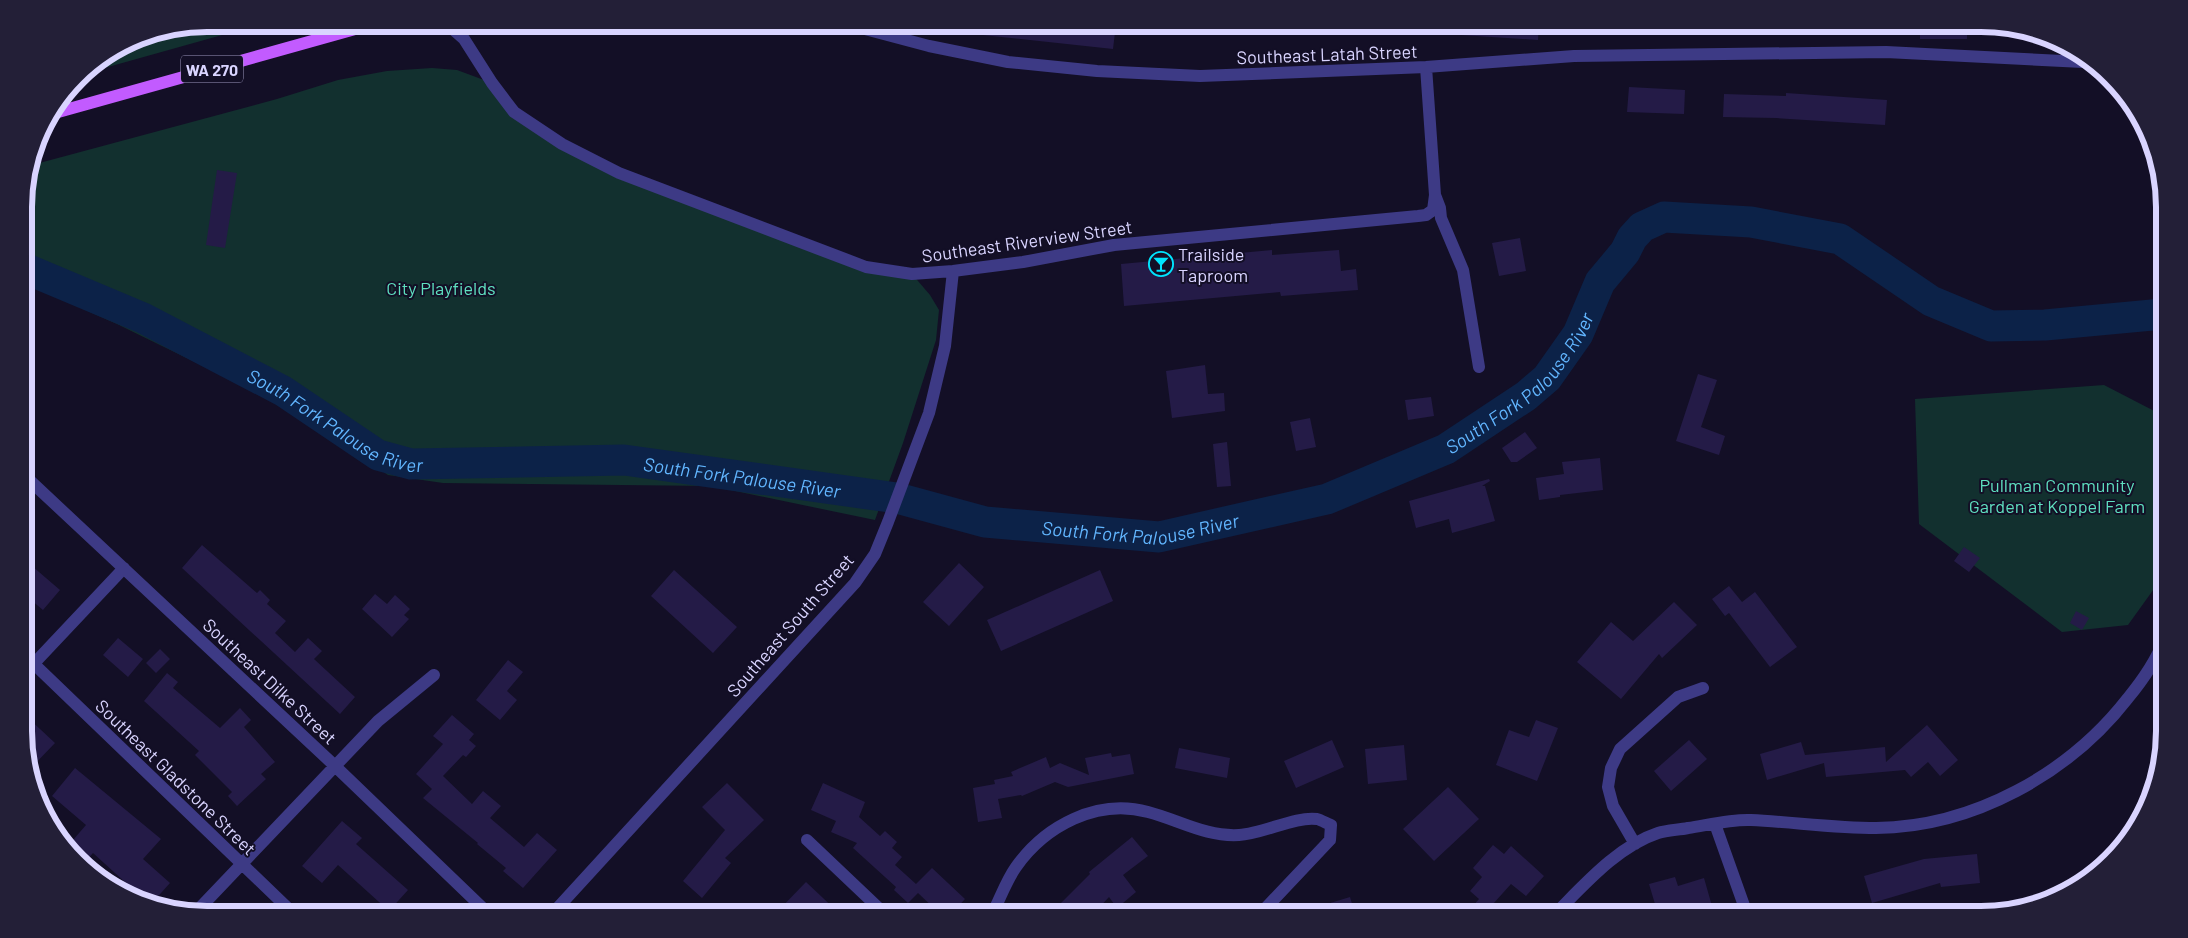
<svg xmlns="http://www.w3.org/2000/svg" width="2188" height="938" font-family="Barlow,sans-serif">
  <style>
    .green { fill: #12302f }
    .lines { fill: none; stroke-linecap: round; stroke-linejoin: round }
    .river { stroke: #0c2248; stroke-width: 31 }
    .building { fill: #241b47 }
    .street { stroke: #3d3a85; stroke-width: 12 }
    .primary { stroke: #c25bff; stroke-width: 12 }
    .labels { text-anchor: middle; dominant-baseline: central; stroke-width: 4; stroke-linejoin: round; paint-order: stroke }
    .shield { fill: #130f26; stroke: #9e99be; stroke-width: 1 }
    .shield-label { font-size: 16px; font-weight: bold; fill: #d9d4ff }
    .street-label { font-size: 18px; fill: #d9d4ff; stroke: #130f26 }
    .poi-label { font-size: 18px; fill: #d9d4ff; stroke: #130f26; text-anchor: start }
    .park-label { font-size: 18px; fill: #5fe0c0; stroke: #130f26 }
    .water-label { font-size: 19px; font-style: italic; fill: #62b6ff; stroke: #130f26 }
    .rim { fill: none; stroke: #d9d4ff; stroke-width: 6 }
  </style>
  <rect width="100%" height="100%" fill="#130f26"/>
  <path class="green" d="M207,24H261L83,74L86,69L137,38Z
    M432,68L457,70L492,83L514,112L562,144L866,267L912,274L930,295L939,310L936,340L903,443L875,520L711,486L443,483L388,475L289,410L250,389L117,324L24,283V195L32,165L277,99L338,80L387,71Z
    M2104,385L2162,415L2164,560L2156,586L2128,625L2062,632L1919,524L1915,399Z"/>
  <g class="lines">
    <path class="river" id="s1" d="M24,268L143,318L283,391L378,455L411,464L624,460L897,498L985,522L1159,537L1327,499L1446,449L1526,396L1547,378L1578,334L1600,282L1625,252L1632,238L1642,227L1664,217L1751,222L1840,239L1931,301L1991,326L2045,325L2163,314"/>
  </g>
  <path class="building" d="M965,24H1116L1113,49L964,33Z
    M1461,24H1539L1538,40L1461,35Z
    M1920,24H1967V39H1920Z
    M1629,87L1685,90L1684,114L1627,112Z
    M1786,93L1887,100L1885,125L1776,118L1723,117L1724,94L1786,96Z
    M217,170L237,173L225,248L206,245Z
    M1520,238L1526,271L1499,276L1492,243Z
    M1272,250V255L1339,250L1341,271L1356,269L1358,290L1281,296L1280,292L1124,306L1121,264Z
    M1205,365L1208,394L1224,393L1225,411L1172,418L1166,371Z
    M1698,374L1717,380L1701,427L1725,436L1719,455L1676,441Z
    M1431,397L1434,416L1408,420L1405,400Z
    M1310,418L1316,447L1296,451L1290,422Z
    M1525,432L1537,448L1517,462H1511L1502,448Z
    M1227,442L1231,486L1217,487L1213,444Z
    M1600,458L1603,490L1560,495V497L1539,500L1536,478L1564,474L1562,462Z
    M1489,479L1490,481L1482,486H1485L1495,521L1452,533L1449,519L1416,528L1409,501Z
    M202,545L257,593L260,590L270,600L267,604L286,621L275,633L295,652L308,638L322,651L314,659L355,697L340,714L182,568Z
    M1964,547L1980,558L1969,572L1954,561Z
    M25,560L60,590L43,610L25,595Z
    M959,563L984,587L949,626L923,602Z
    M674,570L737,627L713,653L651,596Z
    M1100,570L1113,601L1001,651L987,620Z
    M1729,586L1742,602L1755,592L1797,647L1770,667L1729,613L1725,616L1712,599Z
    M375,594L387,604L395,595L410,609L404,615L409,619L392,637L362,609Z
    M1674,602L1697,625L1662,658L1659,654L1621,699L1577,662L1611,622L1633,641Z
    M2076,611L2089,618L2082,630L2070,623Z
    M118,638L143,659L128,677L103,655Z
    M160,649L170,659L156,673L146,663Z
    M508,660L523,672L507,691L517,700L500,720L476,700Z
    M167,673L178,682L173,688L220,728L240,708L251,720L244,727L275,762L261,774L266,779L237,806L228,796L232,792L195,755L199,751L144,701Z
    M25,715L55,743L31,768L25,755Z
    M452,715L474,734L469,740L476,746L466,757L463,755L443,776L472,804L483,791L501,806L490,818L524,847L537,833L557,850L523,888L503,871L506,868L477,844L478,843L423,798L432,789L416,774L443,744L433,736Z
    M1536,720L1558,728L1537,781L1496,765L1509,730L1529,737Z
    M1927,725L1958,760L1940,776L1928,762L1911,777L1905,770L1826,777L1824,763L1767,780L1760,754L1801,742L1805,755L1885,747L1886,762Z
    M1332,740L1344,767L1296,788L1284,761Z
    M1689,740L1707,759L1671,791L1654,771Z
    M1404,745L1407,780L1368,784L1365,749Z
    M1179,748L1230,758L1227,778L1175,768Z
    M1111,753L1112,757L1130,754L1134,774L1068,787L1055,782L1022,796L1021,795L998,799L1002,818L978,822L973,788L995,784L994,780L1013,776L1011,772L1046,757L1050,768L1060,763L1089,775L1085,758Z
    M75,768L161,839L143,859L170,883L152,903H148L93,853L86,861L67,847L86,825L52,796Z
    M727,783L764,820L725,858L731,863L702,898L683,881L725,830L702,807Z
    M823,783L865,802L859,817L880,836L885,831L897,842L892,848L902,857L895,865L916,884L932,868L965,899L951,914H940L918,893L908,903L894,890L896,887L853,848L857,843L831,832L836,821L811,810Z
    M1448,787L1479,819L1434,861L1403,829Z
    M342,821L362,838L356,844L408,890L389,911L338,865L322,883L302,866Z
    M1132,837L1148,856L1123,875L1136,892L1117,908L1109,897L1093,914H1050L1090,874L1089,872Z
    M1493,845L1504,854L1511,846L1544,876L1526,896L1511,884L1484,914H1466L1479,899L1470,891L1482,877L1473,868Z
    M1977,854L1980,883L1941,887L1940,883L1872,903L1864,876L1924,859Z
    M1675,877L1678,886L1704,878L1712,906L1686,914H1658L1649,884Z
    M806,882L840,914H775Z
    M1350,897L1355,914H1305L1304,911Z"/>
  <g class="lines">
    <path class="street" d="M447,24L464,39L492,83L514,112L562,144L619,173L866,267L912,274L953,271L1023,262L1114,245L1418,216L1426,215L1433,210L1435,195
      M846,24L929,46L1008,62L1097,71L1200,76L1426,67L1574,56L1886,52L2083,62
      M1426,67L1435,195L1440,208L1441,218L1463,270L1479,367
      M25,476L335,766L489,914
      M34,664L294,914
      M25,673L124,568
      M1715,824L1747,914
      M807,840L885,914
      M1635,844L1613,806L1608,787L1611,768L1620,749L1678,697L1703,688
      M196,912L378,721L434,675
      M552,914L855,583L875,554L888,522L929,413L945,346L953,271
      M992,914C1000,899 1006,881 1016,867C1045,826 1097,798 1148,812C1179,820 1206,837 1239,835C1263,834 1295,816 1317,819C1321,820 1326,823 1331,825L1330,840L1260,914
      M1555,914C1584,885 1618,846 1658,833C1667,830 1678,830 1688,828C1708,825 1731,819 1751,820C1793,822 1834,828 1876,828C1973,827 2069,774 2128,698C2142,681 2156,661 2164,640"/>
    <path class="primary" d="M51,114L373,24"/>
  </g>
  <defs>
    <symbol id="bar-ring" viewBox="-11 -11 22 22"><circle r="9.5" fill="#130f26" stroke="#00e5ff" stroke-width="1.5"/><path d="M-6-5H6L.8 .8V4.5H3.5V6h-7V4.5H-.8V.8Z" fill="#00e5ff"/></symbol>
  </defs>
  <g fill-rule="evenodd">
    <use href="#bar-ring" x="1147" y="250" width="28" height="28"/>
  </g>
  <g class="labels">
    <rect class="shield" x="181" y="55.5" width="62" height="27" rx="4"/>
    <g class="shield-label">
      <text x="212" y="69">WA 270</text>
    </g>
    <g class="street-label">
      <text transform="translate(1327 54) rotate(-2)">Southeast Latah Street</text>
      <text transform="translate(1027 241) rotate(-8)">Southeast Riverview Street</text>
      <text transform="translate(790 625) rotate(-49)">Southeast South Street</text>
      <text transform="translate(270 681) rotate(43)">Southeast Dilke Street</text>
      <text transform="translate(176 777) rotate(44)">Southeast Gladstone Street</text>
    </g>
    <g class="poi-label">
      <text x="1178" y="254">Trailside<tspan x="1178" dy="21">Taproom</tspan></text>
    </g>
    <g class="park-label">
      <text x="441" y="288">City Playfields</text>
      <text x="2057" y="485">Pullman Community<tspan x="2057" dy="21">Garden at Koppel Farm</tspan></text>
    </g>
    <g class="water-label">
      <text stroke="none"><textPath href="#s1" startOffset="1592">South Fork Palouse River</textPath></text>
      <text stroke="none"><textPath href="#s1" startOffset="348">South Fork Palouse River</textPath></text>
      <text stroke="none"><textPath href="#s1" startOffset="768">South Fork Palouse River</textPath></text>
      <text stroke="none"><textPath href="#s1" startOffset="1172">South Fork Palouse River</textPath></text>
    </g>
  </g>
  <path d="M0 0H2188V938H0ZM207 32H1981A175 175 0 0 1 2156 207V731A175 175 0 0 1 1981 906H207A175 175 0 0 1 32 731V207A175 175 0 0 1 207 32Z" fill="#231f37" fill-rule="evenodd"/>
  <path class="rim" d="M207 32H1981A175 175 0 0 1 2156 207V731A175 175 0 0 1 1981 906H207A175 175 0 0 1 32 731V207A175 175 0 0 1 207 32Z"/>
</svg>
